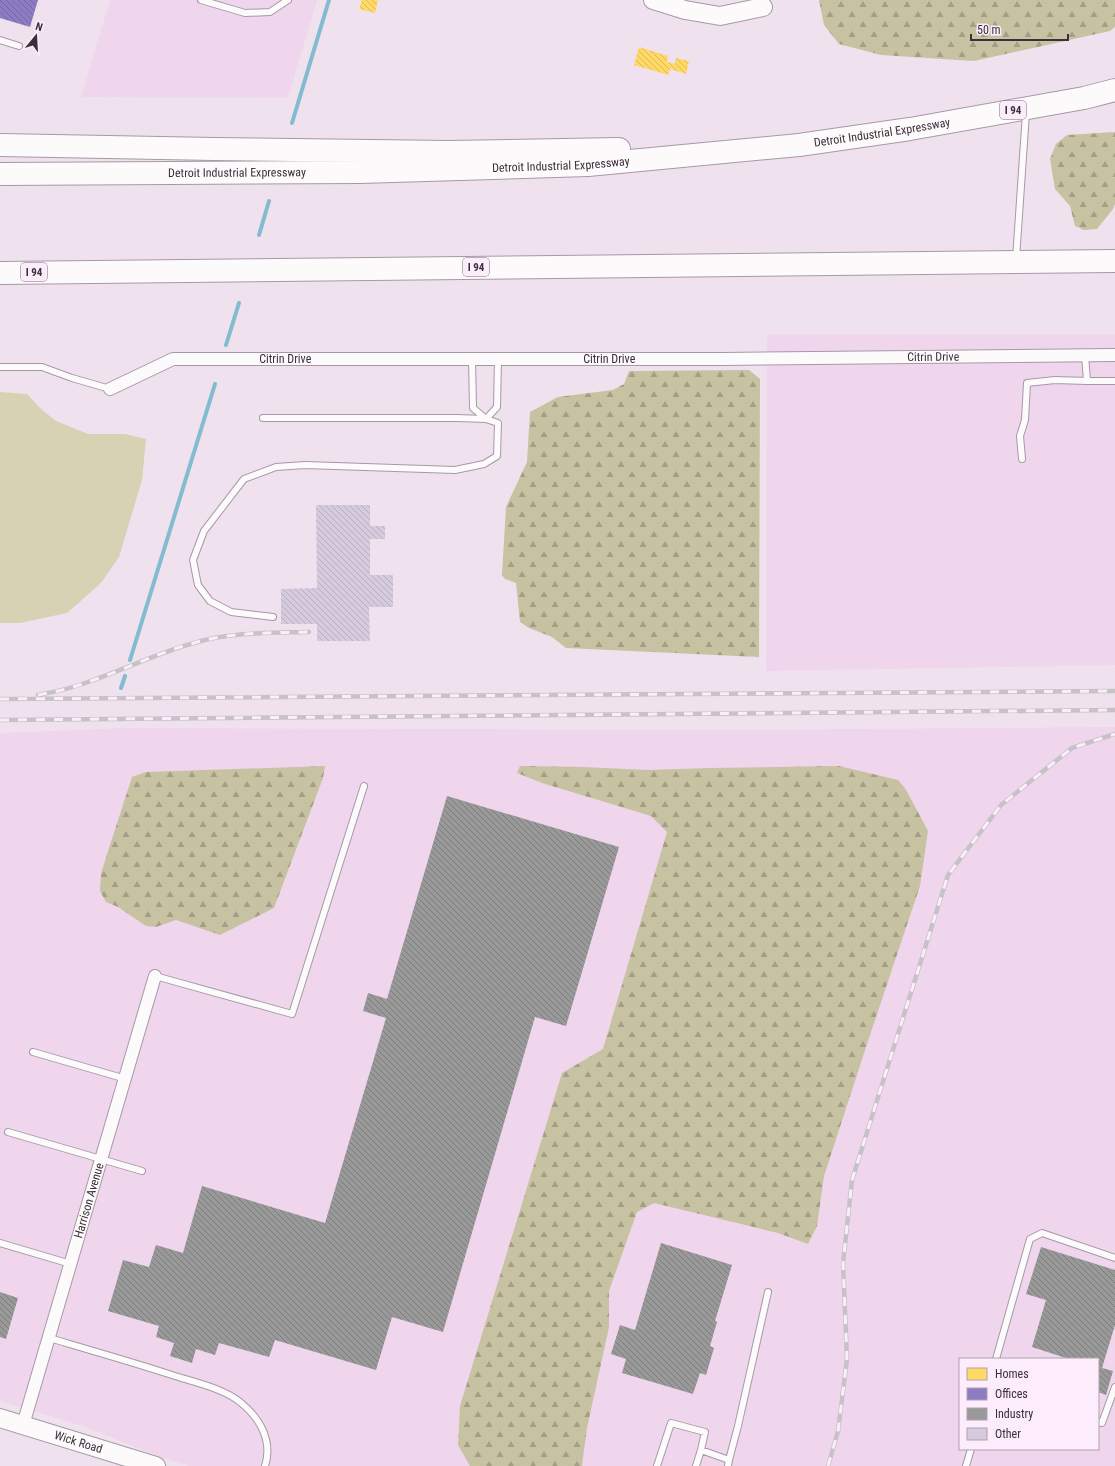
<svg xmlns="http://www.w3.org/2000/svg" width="1115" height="1466" font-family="'Roboto Condensed',sans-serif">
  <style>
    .built { fill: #efd6ec; fill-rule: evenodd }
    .green { fill: #d7d2b3 }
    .forest { fill: url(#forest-firs) }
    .homes { fill: url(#homes-back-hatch) }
    .offices { fill: url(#offices-back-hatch) }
    .industry { fill: url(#industry-back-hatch) }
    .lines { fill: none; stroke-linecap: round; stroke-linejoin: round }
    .stream { stroke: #82bcd0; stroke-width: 4 }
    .building { fill: url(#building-back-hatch) }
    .lane-casing { stroke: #a59aa4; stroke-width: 8 }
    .street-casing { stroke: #a59aa4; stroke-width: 14 }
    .secondary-casing { stroke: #a59aa4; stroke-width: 20 }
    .highway-casing { stroke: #a59aa4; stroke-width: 24 }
    .lane { stroke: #fdfafc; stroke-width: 6 }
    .street { stroke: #fdfafc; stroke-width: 12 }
    .secondary { stroke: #fdfafc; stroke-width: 18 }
    .highway { stroke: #fdfafc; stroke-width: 22 }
    .rail-casing { stroke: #c6c2c6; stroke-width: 4.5 }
    .rail { stroke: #fdecfb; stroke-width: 3; stroke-dasharray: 9; stroke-linecap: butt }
    .labels { text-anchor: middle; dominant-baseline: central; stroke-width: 4; stroke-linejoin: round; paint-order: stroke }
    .shield { fill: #fdecfb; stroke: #746873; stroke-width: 1 }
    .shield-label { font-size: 11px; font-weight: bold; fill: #3a3039 }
    .street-label { font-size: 12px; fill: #3a3039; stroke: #fdecfb }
  </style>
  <defs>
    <pattern id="forest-firs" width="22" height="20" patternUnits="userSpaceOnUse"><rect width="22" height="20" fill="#c7c2a2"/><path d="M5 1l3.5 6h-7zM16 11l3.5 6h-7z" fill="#a39e85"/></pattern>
    <pattern id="homes-back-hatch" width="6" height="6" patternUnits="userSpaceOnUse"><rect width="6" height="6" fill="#ffd966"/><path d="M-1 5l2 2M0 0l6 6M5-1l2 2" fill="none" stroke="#dbbb59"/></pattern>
    <pattern id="offices-back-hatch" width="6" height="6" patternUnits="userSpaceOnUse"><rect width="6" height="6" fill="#8e7cc3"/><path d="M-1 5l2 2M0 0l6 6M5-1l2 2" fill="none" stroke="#75669f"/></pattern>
    <pattern id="industry-back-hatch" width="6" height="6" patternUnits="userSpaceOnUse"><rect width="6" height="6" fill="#999"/><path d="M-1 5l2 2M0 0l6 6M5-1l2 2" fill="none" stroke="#7e7d7e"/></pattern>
    <pattern id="building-back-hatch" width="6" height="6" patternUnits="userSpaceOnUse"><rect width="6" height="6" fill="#d6cbde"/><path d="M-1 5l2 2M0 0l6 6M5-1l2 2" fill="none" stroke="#b8afbf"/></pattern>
  </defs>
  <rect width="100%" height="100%" fill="#f0e1ee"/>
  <path class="built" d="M110,0H317L288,98L81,97Z
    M767,334H1115V665L766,671Z
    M1115,727V1466H189L157,1456L83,1426L0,1401V733L123,728L715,730ZM960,1359H1098V1449H960Z"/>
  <path class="green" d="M0,392L27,394L41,409L56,421L88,434H125L146,439L142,480L119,557L101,583L67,613L20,623H0Z"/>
  <path class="forest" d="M819,0H1115V27L1110,31L974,61L881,55L839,44L824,25Z
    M1115,132V204L1113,209L1097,229L1084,230L1075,226L1070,206L1055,189L1050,159L1056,144L1067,135Z
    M749,370L760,379L759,657L566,648L552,637L529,628L520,622L516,583L505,579L502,575L506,507L527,462L530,412L558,397L613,390L624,384L629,371Z
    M325,766L323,778L274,908L220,935L176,920L156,927L146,926L118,907L106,902L100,891L101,873L132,777L146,772Z
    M520,766L583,767L649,770L708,768L839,766L898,780L905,788L928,831L920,886L868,1041L824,1176L817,1226L808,1244L778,1233L654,1203L637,1212L609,1291V1327L587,1428L582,1465L583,1466H470L458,1445L460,1406L562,1073L603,1049L667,832L651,816L542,783L517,773Z"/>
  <path class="homes" d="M362,0H378L375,13L359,9Z
    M639,47L668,56L667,62L675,64L676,58L689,61L686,74L670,69L668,75L634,65Z"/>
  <path class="offices" d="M0,0H38L30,27L0,18Z"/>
  <path class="industry" d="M447,796L619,847L566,1026L535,1017L443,1332L392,1317L376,1370L275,1340L269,1357L219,1343L215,1355L196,1349L192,1363L170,1356L174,1343L156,1337L159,1326L108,1311L123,1260L149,1267L156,1245L183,1253L202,1186L325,1223L386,1018L363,1011L368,993L387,999Z
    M661,1243L732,1265L715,1321L717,1322L710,1346L714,1348L706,1375L700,1373L693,1394L622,1373L626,1359L611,1354L620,1325L635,1330Z
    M1041,1247L1115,1270V1325L1102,1368L1113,1371L1106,1395L1098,1392V1359H1069L1032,1347L1046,1300L1026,1294Z
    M0,1292L18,1298L6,1339L0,1337Z"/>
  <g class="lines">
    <path class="stream" d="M292,123L329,0
      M259,235L269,201
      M226,345L239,303
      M130,660L215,384
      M121,688L125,676"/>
  </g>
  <path class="building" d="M316,505H370V526H385V539H370V575H393V607H369L370,641H317V624H281V589L317,588Z"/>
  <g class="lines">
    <defs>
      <path id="lane" d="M201,0L245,13L270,12L288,0
        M0,40L19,46
        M1016,259L1026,113
        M1085,355L1087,381H1115
        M472,359L473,408L486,419
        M0,367H42L72,378L110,389
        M263,418H456L486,419L498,423L497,456L484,464L455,470L305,465L276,467L244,479L204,531L193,560L198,585L210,601L231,612L273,617
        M486,419L497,407L498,359
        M1022,459L1020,436L1025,420L1027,383L1055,380L1087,381
        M155,976L292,1014L364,786
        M33,1052L126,1079
        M8,1132L142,1171
        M0,1243L71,1264
        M49,1338C90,1350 132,1362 172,1375C193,1382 223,1388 240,1402C260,1418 273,1441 265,1466
        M996,1359L1030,1239L1042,1233L1115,1258
        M1098,1422L1102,1423L1115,1387
        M701,1450L729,1460L728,1466
        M729,1460L738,1426L768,1292
        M657,1466L671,1423L705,1432L701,1450L696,1466
        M966,1466L971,1449"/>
      <g id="street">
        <path id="s1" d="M110,389L173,359H723L1115,355"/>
        <path id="s2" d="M23,1425L155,976"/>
      </g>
      <g id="secondary">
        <path d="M653,0L685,10L720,16L763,7"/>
        <path id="s3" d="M0,1418L156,1466"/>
      </g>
      <g id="highway">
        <path d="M0,145L214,149L449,152L619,149"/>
        <path id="s4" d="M0,174L360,172L588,165L799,145L910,129L1084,98L1115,90"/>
        <path d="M0,273L1115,261"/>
      </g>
    </defs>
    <use href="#lane" class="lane-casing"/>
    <use href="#street" class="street-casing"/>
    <use href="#secondary" class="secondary-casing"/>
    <use href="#highway" class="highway-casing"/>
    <use href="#lane" class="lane"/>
    <use href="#street" class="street"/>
    <use href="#secondary" class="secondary"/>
    <use href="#highway" class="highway"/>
    <defs>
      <path id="rail" d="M38,695C55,692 72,688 88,682C124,670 157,653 194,643C231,632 270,633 309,632
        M0,699L1115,691
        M0,720L1115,710
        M828,1466L838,1431L847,1359L843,1263L852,1180L948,875L1001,805L1072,748L1115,734"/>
    </defs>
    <use href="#rail" class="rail-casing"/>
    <use href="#rail" class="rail"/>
  </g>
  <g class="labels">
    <g class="shield">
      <rect x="1000" y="101" width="26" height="18" rx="3"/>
      <rect x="463" y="258" width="26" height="18" rx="3"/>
      <rect x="21" y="263" width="26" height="18" rx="3"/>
    </g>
    <g class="shield-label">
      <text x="1013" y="110">I 94</text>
      <text x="476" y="267">I 94</text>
      <text x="34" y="272">I 94</text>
    </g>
    <g class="street-label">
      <text stroke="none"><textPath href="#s4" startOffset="884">Detroit Industrial Expressway</textPath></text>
      <text stroke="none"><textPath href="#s4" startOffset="561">Detroit Industrial Expressway</textPath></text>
      <text stroke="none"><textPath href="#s4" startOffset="237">Detroit Industrial Expressway</textPath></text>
      <text stroke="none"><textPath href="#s1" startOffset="830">Citrin Drive</textPath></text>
      <text stroke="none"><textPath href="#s1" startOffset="182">Citrin Drive</textPath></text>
      <text stroke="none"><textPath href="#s1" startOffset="506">Citrin Drive</textPath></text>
      <text stroke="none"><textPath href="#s2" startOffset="234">Harrison Avenue</textPath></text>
      <text stroke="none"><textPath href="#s3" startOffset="82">Wick Road</textPath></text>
    </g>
  </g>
  <rect x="959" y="1358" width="140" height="92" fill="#fdecfb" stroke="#afa1ad"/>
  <rect x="967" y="1368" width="20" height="12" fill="#ffd966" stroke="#afa1ad"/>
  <text x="995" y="1378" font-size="12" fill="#3a3039">Homes</text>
  <rect x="967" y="1388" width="20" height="12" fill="#8e7cc3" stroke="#afa1ad"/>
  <text x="995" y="1398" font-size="12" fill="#3a3039">Offices</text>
  <rect x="967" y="1408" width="20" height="12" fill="#999999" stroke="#afa1ad"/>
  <text x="995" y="1418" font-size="12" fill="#3a3039">Industry</text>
  <rect x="967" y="1428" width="20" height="12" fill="#d6cbde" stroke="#afa1ad"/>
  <text x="995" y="1438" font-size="12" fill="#3a3039">Other</text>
  <g transform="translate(36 36) rotate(18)" stroke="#fdecfb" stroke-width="3" paint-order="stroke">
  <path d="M0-3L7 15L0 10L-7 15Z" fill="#3a3039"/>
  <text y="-6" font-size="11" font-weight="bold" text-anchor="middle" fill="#3a3039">N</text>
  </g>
  <path d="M971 34v6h97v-6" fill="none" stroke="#3a3039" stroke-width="2"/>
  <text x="977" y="34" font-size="12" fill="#3a3039" stroke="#fdecfb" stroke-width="3" paint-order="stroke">50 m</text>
</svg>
